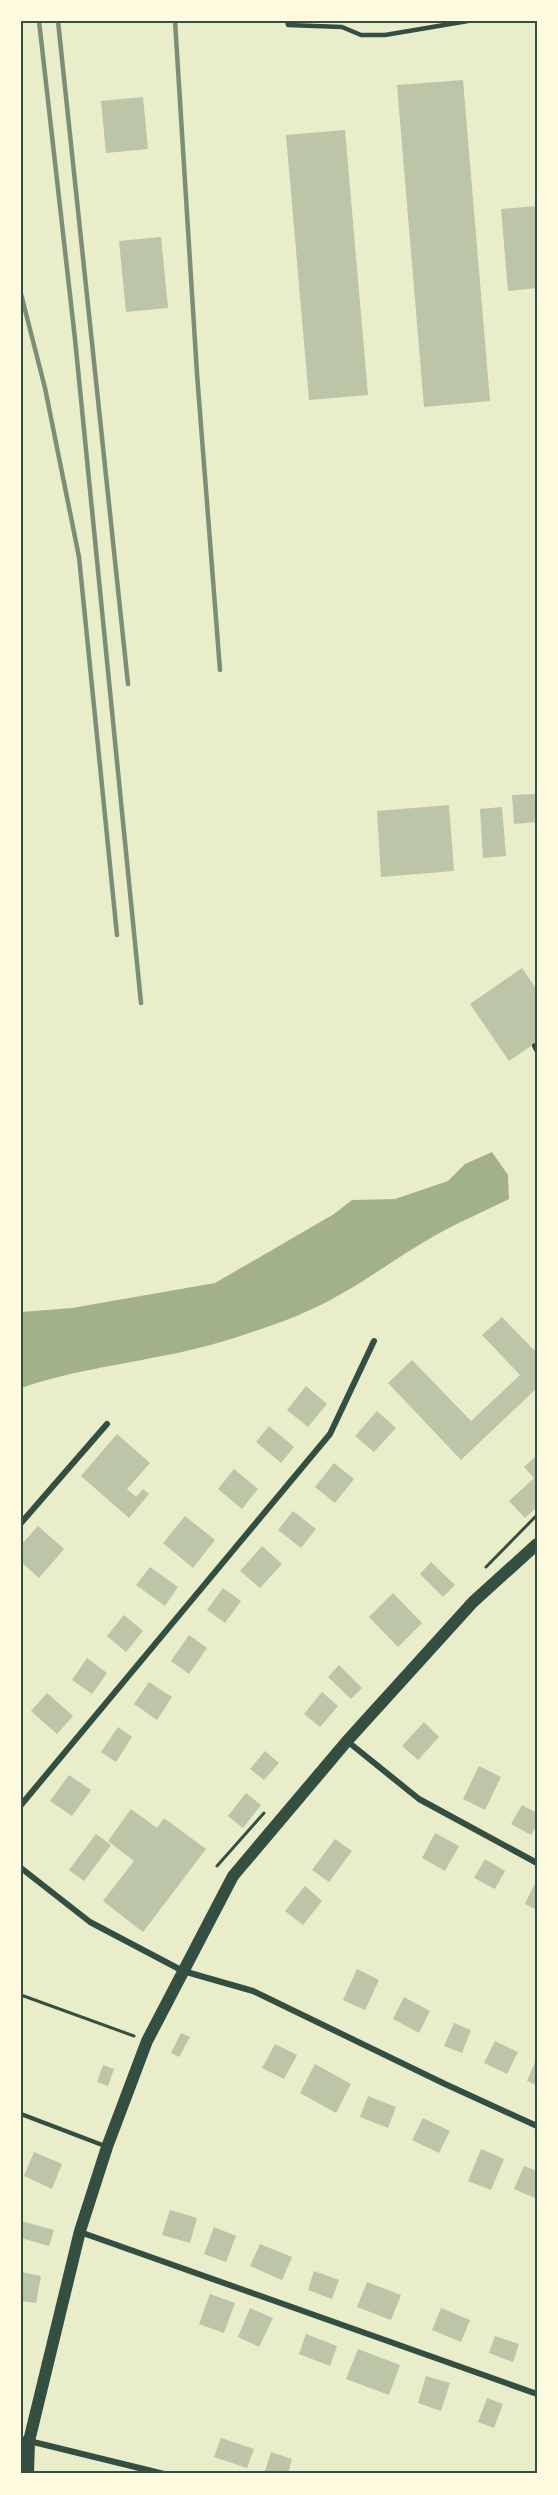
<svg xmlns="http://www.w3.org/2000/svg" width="558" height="2495" font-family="Barlow,sans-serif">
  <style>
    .water { fill: #a3b18a }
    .building { fill: #bcc5a7 }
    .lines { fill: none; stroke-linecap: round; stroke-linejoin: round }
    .path { stroke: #344e41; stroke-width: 3 }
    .service { stroke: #344e41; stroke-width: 4.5 }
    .minor { stroke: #344e41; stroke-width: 6 }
    .secondary { stroke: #344e41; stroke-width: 12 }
    .rail { stroke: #7c8e77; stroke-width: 4.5 }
    .neatline { fill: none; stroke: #344e41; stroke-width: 2 }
  </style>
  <rect width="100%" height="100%" fill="#e9edc9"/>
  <path class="water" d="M492,1152L508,1175L509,1199C485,1211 459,1222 436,1235C393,1259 355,1290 310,1310C286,1321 259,1330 234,1338C164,1361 90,1364 21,1388V1312L72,1308L215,1283L334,1214L352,1200L395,1199L448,1181L465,1164Z"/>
  <path class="building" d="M463,80L490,401L424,407L397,85Z
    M143,97L148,149L106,153L101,101Z
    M345,130L368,395L309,400L286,135Z
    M537,206V288L508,291L501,209Z
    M161,237L168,308L126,312L119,241Z
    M535,794L537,822L514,824L512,795Z
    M449,805L454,871L381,877L377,811Z
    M502,807L506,856L483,858L480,809Z
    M522,968L537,990V1042L509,1061L470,1004Z
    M502,1317L534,1350L537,1347V1388L461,1460L388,1383L412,1360L471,1421L520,1375L482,1335Z
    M306,1386L327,1404L308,1427L287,1410Z
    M377,1411L396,1428L374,1452L355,1436Z
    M269,1426L294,1447L281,1463L256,1442Z
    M117,1434L150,1463L127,1489L136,1497L143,1489L149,1494L129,1518L81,1476Z
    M537,1455V1507L525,1518L509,1501L534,1478L524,1467Z
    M334,1463L354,1479L335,1503L315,1487Z
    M234,1469L258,1489L242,1509L218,1489Z
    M293,1511L316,1529L301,1548L278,1530Z
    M185,1516L215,1540L193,1568L163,1543Z
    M38,1526L64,1549L39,1578L21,1562V1545Z
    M262,1546L282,1564L260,1588L240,1571Z
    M431,1562L455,1585L443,1597L420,1574Z
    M150,1567L178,1587L165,1606L136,1585Z
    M223,1588L241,1601L225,1623L207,1610Z
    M393,1593L422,1623L398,1647L369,1617Z
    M124,1615L143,1631L126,1652L107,1636Z
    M189,1635L207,1648L189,1674L171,1661Z
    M87,1658L107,1673L92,1694L72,1680Z
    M339,1665L362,1688L351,1699L328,1677Z
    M149,1682L172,1697L157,1720L134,1704Z
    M322,1692L338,1706L320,1727L304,1714Z
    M47,1693L73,1716L57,1734L31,1711Z
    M424,1722L439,1737L418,1760L402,1746Z
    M118,1727L132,1737L116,1762L101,1752Z
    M265,1751L279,1763L264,1780L250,1769Z
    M479,1766L501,1777L485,1810L463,1799Z
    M69,1775L91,1790L72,1816L50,1801Z
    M246,1793L261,1805L243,1828L228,1816Z
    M522,1805L537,1813V1825L531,1835L511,1824Z
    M131,1809L157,1828L164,1818L206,1849L143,1932L103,1901L134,1861L108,1841Z
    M435,1833L459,1846L445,1871L422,1858Z
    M96,1834L111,1845L84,1881L69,1870Z
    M335,1839L352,1851L329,1882L312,1870Z
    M485,1859L505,1871L495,1889L474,1878Z
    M534,1885L537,1887V1910L525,1904Z
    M305,1886L322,1901L303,1925L285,1911Z
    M357,1969L379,1980L365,2010L343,2000Z
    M404,1997L430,2011L419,2033L393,2019Z
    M454,2023L471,2030L462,2053L444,2046Z
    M181,2033L190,2037L179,2057L171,2053Z
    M495,2041L518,2052L507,2074L484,2063Z
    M275,2044L297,2055L284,2079L262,2068Z
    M537,2057V2085L527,2081Z
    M315,2064L351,2084L336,2113L300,2093Z
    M103,2065L114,2069L108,2086L97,2082Z
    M368,2096L396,2107L388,2128L360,2117Z
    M423,2118L450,2131L439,2153L412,2140Z
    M481,2149L504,2159L491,2190L468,2181Z
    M34,2152L62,2164L52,2189L24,2176Z
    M524,2166L537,2171V2199L514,2189Z
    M170,2210L197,2218L190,2243L162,2235Z
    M21,2221L54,2230L49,2246L21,2238Z
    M214,2227L236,2236L226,2262L204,2254Z
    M260,2244L292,2257L282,2280L250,2266Z
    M314,2271L339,2280L332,2299L308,2290Z
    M21,2272L41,2276L36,2303L21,2301Z
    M367,2282L401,2295L391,2320L357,2307Z
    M210,2294L235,2303L224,2333L199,2324Z
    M250,2308L273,2318L259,2347L238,2337Z
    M441,2308L470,2320L461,2342L432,2330Z
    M306,2334L337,2346L330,2366L299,2354Z
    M495,2336L519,2344L513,2362L489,2353Z
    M358,2349L400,2365L389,2395L346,2379Z
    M426,2376L450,2383L441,2411L418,2403Z
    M487,2398L503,2404L494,2428L478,2422Z
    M221,2438L254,2449L247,2468L214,2457Z
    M271,2452L292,2459L288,2474H264Z"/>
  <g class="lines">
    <path class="path" d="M486,1567L537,1515
      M217,1866L264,1813
      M21,1995L134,2036"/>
    <path class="service" d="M287,21L288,25L342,27L361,35H385L468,21
      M21,2114L105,2146"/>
    <path class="minor" d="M535,1046L537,1050
      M21,1523L107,1424
      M347,1741L419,1799L537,1863
      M21,1805L330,1434L374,1341
      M21,1868L90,1922L183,1971L253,1991L445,2084L537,2126
      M80,2232L537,2394
      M21,2439L164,2474"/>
    <path class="secondary" d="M28,2474L29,2441L80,2231L107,2147L147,2041L233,1876L347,1741L473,1602L537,1544"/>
    <path class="rail" d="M39,21L75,339L141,1003
      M58,21L128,684
      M175,21L197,374L220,670
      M21,294L45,388L79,557L117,935"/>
  </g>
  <rect width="558" height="2495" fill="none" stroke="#fefae0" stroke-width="45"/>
  <rect x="22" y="22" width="514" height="2450" class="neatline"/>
</svg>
